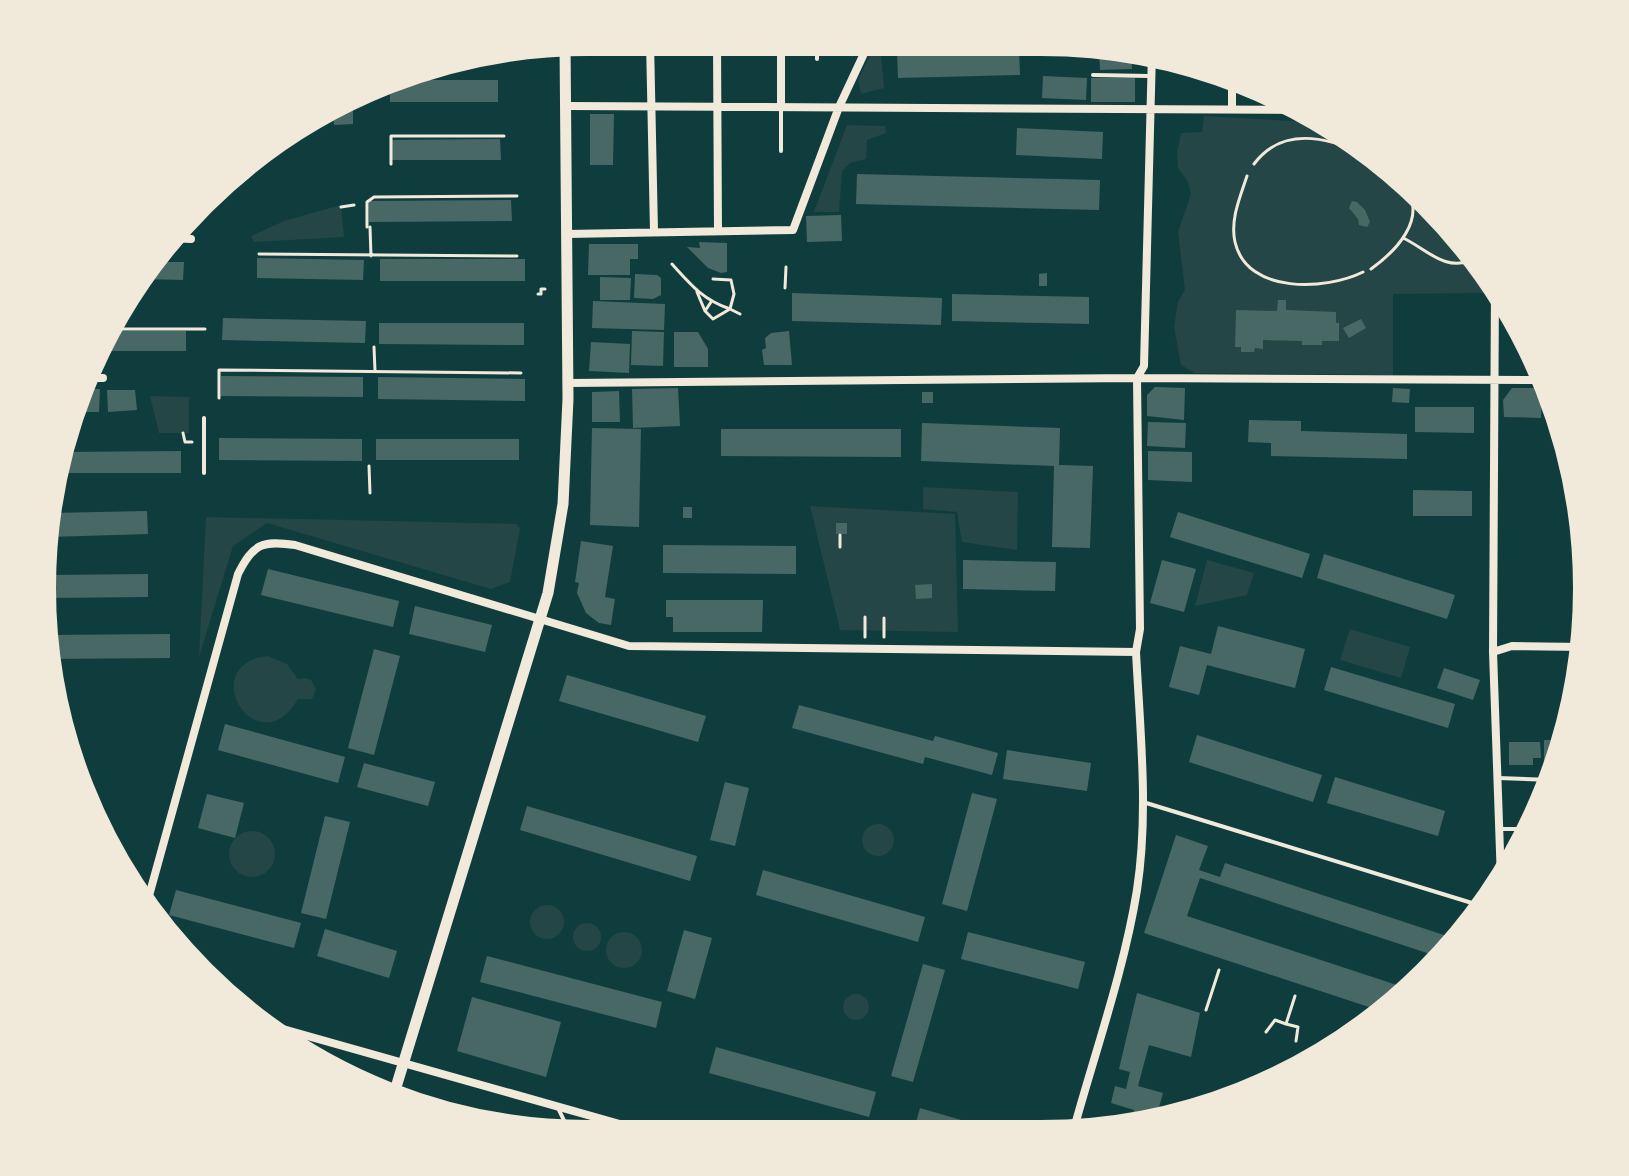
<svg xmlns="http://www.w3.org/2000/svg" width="1629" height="1176" font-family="'DM Sans',sans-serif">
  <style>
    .green { fill: #244646 }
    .building { fill: #486865 }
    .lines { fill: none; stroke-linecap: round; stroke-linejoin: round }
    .path { stroke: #f1e9da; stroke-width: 3 }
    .service { stroke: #f1e9da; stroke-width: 4 }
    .minor { stroke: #f1e9da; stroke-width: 8 }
    .tertiary { stroke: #f1e9da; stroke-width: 11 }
    .rim { fill: none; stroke: #f1e9da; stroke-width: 4 }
  </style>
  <rect width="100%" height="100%" fill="#0f3d3e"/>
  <path class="green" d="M881,54L884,88L861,94L858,80L870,55Z
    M1204,116L1327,123L1453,227L1489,277V293L1393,294V375L1195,373L1181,365L1174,327L1178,302L1185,290L1178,232L1191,194L1188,182L1178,168L1177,152L1181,133L1202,132Z
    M847,125L885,126L886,133L867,140L866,159L850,163L842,171L839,212H814Z
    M341,205L344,237L254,242L251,236L284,221Z
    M150,396L189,397V433H159Z
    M923,487L1018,492L1017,550L962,542L957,512L923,509Z
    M810,506L955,514L958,632L840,630Z
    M206,517L516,524L520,529L510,582L491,589L267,523L233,546L199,657Z
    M1207,560L1254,573L1247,595L1195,606Z
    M1350,629L1410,647L1401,678L1340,660Z
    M268,656L287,664L298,679L305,678L311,680L316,689L312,699H298C257,768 194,664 268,656Z
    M862 840a16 16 0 1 1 32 0a16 16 0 1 1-32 0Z
    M229 854a23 23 0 1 1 46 0a23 23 0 1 1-46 0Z
    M530 922a17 17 0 1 1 34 0a17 17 0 1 1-34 0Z
    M573 937a14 14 0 1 1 28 0a14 14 0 1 1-28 0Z
    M606 950a18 18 0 1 1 36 0a18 18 0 1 1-36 0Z
    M843 1007a13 13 0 1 1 26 0a13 13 0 1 1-26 0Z"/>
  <path class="building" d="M1019,49L1020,75L898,78L897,52Z
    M1099,50H1131L1132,69L1100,70Z
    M1043,76L1087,78L1086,100L1042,98Z
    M1091,78H1135V102H1091Z
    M398,80H498V102H390V84Z
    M349,103H353V124L334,125L333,110Z
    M590,114H614L613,165H590Z
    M1017,128L1103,132L1102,159L1016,155Z
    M500,139L501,160H391V140Z
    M857,174L1100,180L1099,210L856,204Z
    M511,200L512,221L369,222V201Z
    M1352,201L1357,202L1365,210L1370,222L1367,227L1359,225L1358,219L1349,208Z
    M841,215L842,241L807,242L806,216Z
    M699,242L727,243V272L721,273L708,268L687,247L700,248Z
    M589,244H638V259H630V275H588Z
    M257,258L364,260L363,280L257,278Z
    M380,259H525V281H380Z
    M160,262H184L183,280L141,279L148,268L160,269Z
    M1047,273V286H1039V274Z
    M635,274L657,275L661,278V295L653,299L634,298Z
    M600,277L631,278L630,300H600Z
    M792,293L942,298L941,325L792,321Z
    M952,294L1089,297V324L952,321Z
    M1278,300H1286V310L1336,312V323H1339V341H1322V345H1302V341L1263,340V349L1255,348L1254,352H1241V347H1235L1236,310L1277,311Z
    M593,301L665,304L664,330L592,328Z
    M223,318L366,321L365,343L222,340Z
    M1361,319L1366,328L1349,338L1343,328Z
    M379,323H524V345L379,344Z
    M111,331H186V351H111Z
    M632,331L664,332L663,366L631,365Z
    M789,331L792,365H764L762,350L766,348L765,338L771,333Z
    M674,332H698L708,349V367H674Z
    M591,342L630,344L629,373L589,371Z
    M221,376L363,377V397L221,396Z
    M378,377L525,379V401L378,399Z
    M1155,387L1185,388L1184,420L1147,416V395Z
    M678,388L680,426L633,428L632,389Z
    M1393,388L1410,389L1409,403L1392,402Z
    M1512,388H1542L1541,418L1504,417L1503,400Z
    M82,389H100L99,412H74Z
    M107,390H135L137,410L108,412Z
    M619,391L620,422H592V392Z
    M922,392H933V403H922Z
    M1415,407H1474V433L1415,432Z
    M1249,420L1301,421V431L1407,434V459L1271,456V443L1248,442Z
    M1148,422L1186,423L1185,448L1147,446Z
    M922,423L1060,428L1059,465L1093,466L1090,548L1052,547L1054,466L921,461Z
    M592,428L641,429L639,527L590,525Z
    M721,429H901V457L721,456Z
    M219,438L362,439V461L219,460Z
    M376,439H519V460H376Z
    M181,451V473H56L61,452Z
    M1148,451L1192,452V482L1148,480Z
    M1413,490L1472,491V516H1413Z
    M683,507H692V518H683Z
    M147,511L148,534L49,537V513Z
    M1178,512L1310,554L1302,578L1170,537Z
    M836,523H847V534H836Z
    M581,541L613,546L605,597L615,599L611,625L599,623L586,613L577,593L579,583L575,582Z
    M663,545L796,546V574L663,573Z
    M1324,554L1455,595L1447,619L1317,578Z
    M963,560L1056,562L1055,591L963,589Z
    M1162,560L1196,569L1184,612L1150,603Z
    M268,569L399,601L393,627L261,595Z
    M148,574V597L47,598V575Z
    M932,584V598L916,599L915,585Z
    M666,600H763L762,632H673V617H666Z
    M415,606L492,625L485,652L409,634Z
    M1218,626L1305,649L1295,688L1207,665L1199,695L1169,687L1180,646L1211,654Z
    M170,634V658L45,659V635Z
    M374,649L400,656L374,755L348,748Z
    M1331,667L1455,704L1448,728L1324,690Z
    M1444,668L1480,680L1473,700L1437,688Z
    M567,675L706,716L698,742L559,701Z
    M799,705L933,741L935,736L998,753L992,775L925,757L923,764L792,728Z
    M225,724L345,757L338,783L218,750Z
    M1197,735L1322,775L1313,802L1189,762Z
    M1544,740H1567L1554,773H1544Z
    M1509,742H1540L1541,758H1533V765H1509Z
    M1007,750L1091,763L1087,791L1003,779Z
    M364,763L435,782L428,806L357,787Z
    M1335,777L1445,811L1438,836L1327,803Z
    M725,782L749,788L735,846L710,840Z
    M972,793L997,799L967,911L942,904Z
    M207,794L244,803L235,838L198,828Z
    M527,806L697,856L690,881L520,830Z
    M325,816L350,822L326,919L301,913Z
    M1176,835L1208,846L1199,870L1220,877L1225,863L1459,940L1442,958L1200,878L1187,916L1412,990L1384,1012L1144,933Z
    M763,870L925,917L918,942L756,895Z
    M176,890L301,923L294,948L169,915Z
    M325,929L397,951L389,978L317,956Z
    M684,930L712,938L695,999L667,991Z
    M968,932L1085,962L1078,989L961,959Z
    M487,956L662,1002L656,1028L480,982Z
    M923,964L945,970L913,1082L891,1076Z
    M1137,993L1200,1013L1191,1057L1149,1045L1138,1086L1163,1093L1156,1118L1129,1126L1134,1110L1111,1103L1115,1086L1126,1089L1130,1072L1119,1069Z
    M472,997L561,1022L546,1077L457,1051Z
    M716,1047L876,1092L869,1117L709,1073Z
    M920,1108L999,1131V1132L913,1133Z"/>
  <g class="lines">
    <path class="path" d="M391,164V136H504
      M1254,164C1282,126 1327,137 1364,154
      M1247,176C1240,197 1230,220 1235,242C1247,295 1327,290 1363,272
      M341,207L354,205
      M367,227V202L374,197L517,196
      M370,227L371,256
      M1403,238C1427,249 1444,272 1473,260L1475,257
      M259,254L517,256
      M672,264C691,285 702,299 730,309L734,294L731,280L713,279
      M1371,269C1396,251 1426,220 1407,189
      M785,288L786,267
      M697,292L705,311
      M538,294H541V289H545
      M711,302L705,311L713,319L730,309L740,314
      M108,329H205
      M374,347L375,371
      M219,398V370L521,373
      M183,433L185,442H192
      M369,466L370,493
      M840,535V547
      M884,618V637
      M865,637V617
      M1295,996L1286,1024L1298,1027L1296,1041
      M1206,1010L1219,970
      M1266,1032L1275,1020L1286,1024"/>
    <path class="service" d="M817,59V44
      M1093,75L1149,76
      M781,109V151
      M178,238L179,224
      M204,473V418
      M1498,778L1552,780
      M1143,802L1485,907
      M1500,829H1533
      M558,1108L571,1135"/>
    <path class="minor" d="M650,41L654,232
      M717,42L718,231
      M781,44V106
      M1232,82V109
      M567,106L1306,110
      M567,234L793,230L839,107L868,45
      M169,238L191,239
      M1495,285L1493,652L1501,880
      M86,378H103
      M568,383L1137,378L1546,380
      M1493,652L1512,646L1584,647
      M147,903L238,574C253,544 262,540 295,545L629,646L1136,652
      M251,1020L655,1134
      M1073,1132C1095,1052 1124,971 1137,890C1149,812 1140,730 1136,652L1140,629L1137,378L1144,366L1152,52"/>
    <path class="tertiary" d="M393,1097L548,593L563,504L568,399L565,43"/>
  </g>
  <path d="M0 0H1629V1176H0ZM588 54H1041A534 534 0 0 1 1575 588V588A534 534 0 0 1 1041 1122H588A534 534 0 0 1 54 588V588A534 534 0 0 1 588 54Z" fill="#f1e9da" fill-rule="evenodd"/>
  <path class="rim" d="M588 54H1041A534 534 0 0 1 1575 588V588A534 534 0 0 1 1041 1122H588A534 534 0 0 1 54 588V588A534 534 0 0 1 588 54Z"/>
</svg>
